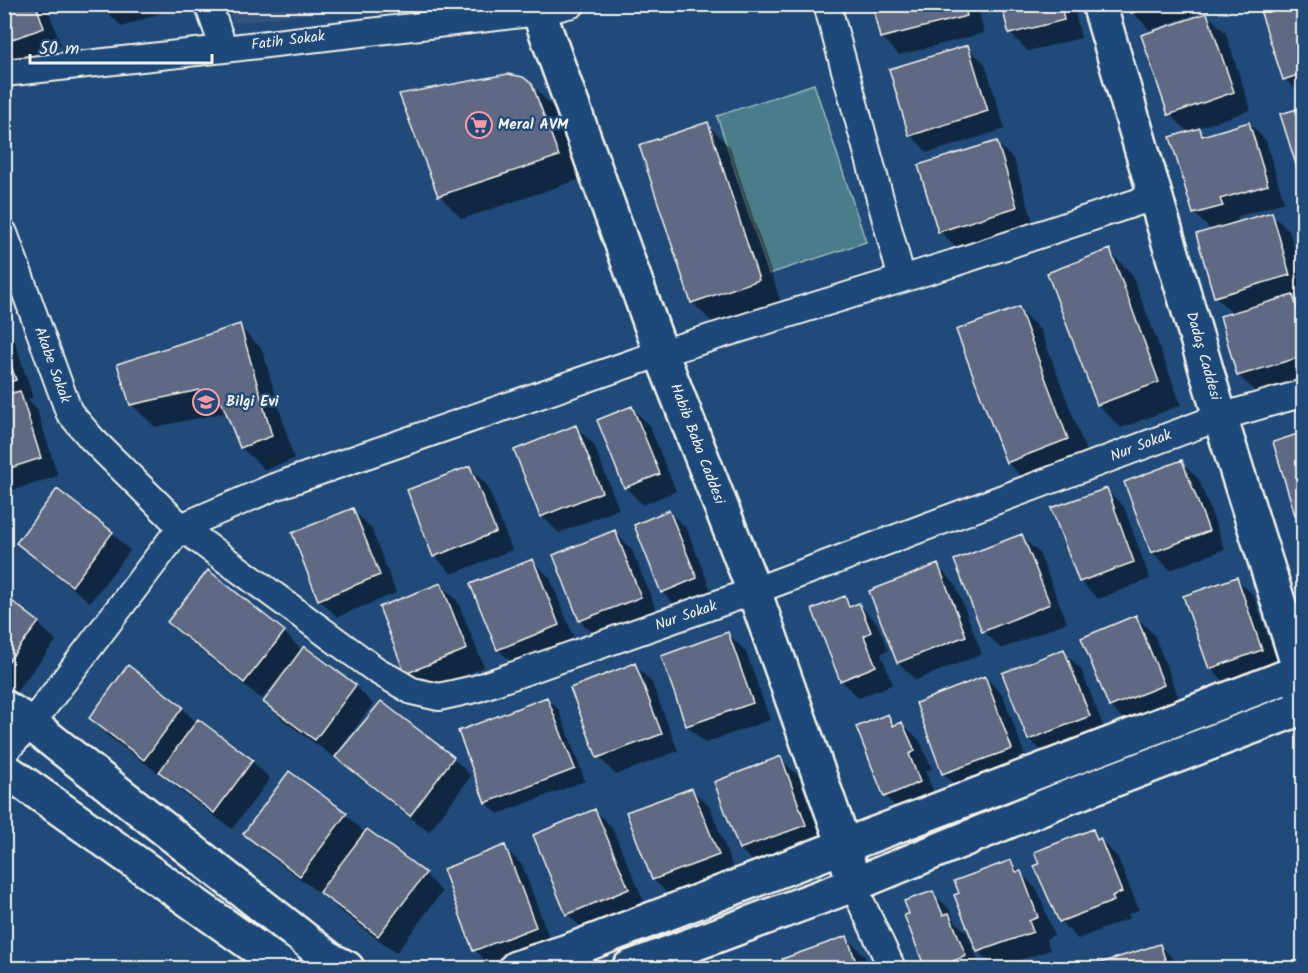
<svg xmlns="http://www.w3.org/2000/svg" width="1308" height="973" font-family="Kalam,sans-serif">
  <style>
    .built { fill: #32537d }
    .green { fill: #497d8a; stroke: #9eb7b9; stroke-width: 1.5 }
    .shadow { fill: #0007 }
    .building { fill: #606983; stroke: #f4f1e8; stroke-width: 1.5 }
    .lines { fill: none; stroke-linecap: round; stroke-linejoin: round }
    .street-casing { stroke: #f4f1e8; stroke-width: 30 }
    .secondary-casing { stroke: #f4f1e8; stroke-width: 38 }
    .street { stroke: #1f4a7a; stroke-width: 26 }
    .secondary { stroke: #1f4a7a; stroke-width: 33 }
    .labels { text-anchor: middle; dominant-baseline: central; stroke-width: 4.5; stroke-linejoin: round; paint-order: stroke }
    .street-label { font-size: 15px; fill: #f4f1e8; stroke: #1f4a7a }
    .poi-label { font-size: 15px; font-weight: bold; fill: #f4f1e8; stroke: #1f4a7a; text-anchor: start }
  </style>
  <rect width="100%" height="100%" fill="#1f4a7a"/>
  <filter id="ink" filterUnits="userSpaceOnUse"><feTurbulence type="fractalNoise" baseFrequency=".0167" numOctaves="2"/><feDisplacementMap in="SourceGraphic" scale="12" xChannelSelector="R" yChannelSelector="G"/><feConvolveMatrix kernelMatrix="1 2 1 2 8 2 1 2 1" color-interpolation-filters="sRGB"/></filter>
  <g filter="url(#ink)">
    <path class="built" d="M228,4H382V5L233,23Z"/>
    <path class="green" d="M814,84L866,242L769,274L717,116Z"/>
    <path class="shadow" d="M4,4H46L61,45L4,65Z
      M103,4H178L179,6L122,27L104,9Z
      M874,4H977L984,33L899,55L882,37Z
      M1003,4H1073L1081,38L1028,51L1010,33Z
      M1130,4H1212L1214,8L1150,30L1132,12Z
      M1259,4H1304V97L1285,79Z
      M1207,14L1225,32L1251,110L1197,128L1206,136L1249,123L1266,141L1284,202L1237,217L1239,223L1271,214L1289,231L1304,281V293L1292,297L1304,308V379L1256,392L1238,375L1233,314L1215,296L1212,231L1195,214L1172,138L1189,133L1170,114Z
      M967,47L985,64L1005,129L928,153L911,135Z
      M531,85L555,109L581,179L462,219L439,195Z
      M707,124L730,147L781,303L715,325L692,302Z
      M996,142L1014,160L1034,225L957,249L940,231Z
      M1109,251L1132,274L1181,405L1121,428L1098,405L1049,274Z
      M1018,308L1041,331L1090,462L1030,485L1007,462Z
      M4,324L12,332L33,398L27,399L37,410L58,476L4,493Z
      M239,326L262,349L294,459L265,470L241,447L229,416L223,413L155,427L131,404Z
      M632,408L649,425L676,491L643,505L625,487Z
      M576,427L594,445L619,509L559,533L542,516Z
      M1304,434V521L1296,514Z
      M1182,462L1199,480L1225,549L1170,570L1152,552Z
      M469,467L487,485L512,550L452,574L435,556Z
      M1106,489L1124,507L1150,579L1098,599L1080,581Z
      M57,491L112,533L130,551L90,602L36,560L18,543Z
      M353,510L371,528L396,593L337,617L319,599Z
      M669,512L687,529L713,596L680,610L662,592Z
      M615,532L632,550L658,614L598,638L580,621L555,556Z
      M1021,536L1039,553L1067,622L1001,649L984,631Z
      M533,561L550,578L576,643L516,667L498,649Z
      M938,566L955,584L982,654L916,680L898,662Z
      M1237,579L1254,596L1279,668L1228,686L1211,668Z
      M441,584L458,602L484,667L424,691L407,673Z
      M4,597L38,623L56,641L16,692L4,683Z
      M844,598L854,607L859,605L877,623L888,650L881,654L893,684L859,698L841,680Z
      M1136,617L1154,635L1181,703L1128,724L1110,706L1083,639Z
      M169,622L284,632L302,651L355,686L373,704L334,757L283,720L265,702L284,677L282,675L262,699L186,639Z
      M728,634L746,652L770,720L705,743L687,726Z
      M1063,651L1081,669L1106,733L1047,756L1029,739Z
      M635,665L652,683L678,751L616,775L599,757L572,689Z
      M985,677L1003,695L1029,767L961,791L944,774L918,704Z
      M547,698L559,710L585,781L498,814L486,802Z
      M381,703L453,758L471,776L429,832L355,774L337,756Z
      M182,708L197,723L198,721L252,761L270,779L232,829L178,789L163,774L162,776L108,736L90,718Z
      M887,716L897,726L902,723L920,741L932,769L925,771L937,800L903,814L885,796Z
      M780,758L798,776L823,843L758,866L740,849Z
      M290,773L346,815L365,833L425,874L442,892L396,953L339,910L320,891L319,893L263,851L245,834Z
      M692,790L710,807L735,873L671,897L653,879Z
      M595,810L612,828L646,906L585,932L568,914L535,836Z
      M1092,831L1118,858L1139,910L1128,914L1130,918L1078,939L1060,921L1041,865Z
      M504,847L522,865L552,945L492,968L475,950Z
      M1011,862L1038,891L1054,935L1046,939L1050,950L995,968L978,951Z
      M932,892L950,910L955,921L967,933L981,968H927L906,916L911,915Z
      M846,937L864,955L869,968H787L784,960Z
      M1160,946L1183,968H1103L1102,964Z"/>
    <path class="building" d="M4,4H36L44,28L4,42Z
      M872,4H964L967,16L880,38Z
      M1001,4H1061L1064,20L1009,34Z
      M1128,4H1156L1131,13Z
      M1258,4H1304V73L1283,80Z
      M1207,13L1234,92L1168,115L1141,35Z
      M968,45L988,111L909,136L889,69Z
      M508,74L523,77L532,84L559,156L438,196L399,94Z
      M1304,107V176L1300,177L1280,114Z
      M708,122L759,280L691,303L639,145Z
      M1249,122L1268,185L1220,199L1223,206L1193,214L1170,137L1200,128L1202,136Z
      M997,141L1017,207L938,232L918,165Z
      M1272,212L1290,275L1214,297L1196,234Z
      M1110,249L1159,382L1097,405L1047,273Z
      M1293,295L1304,332V356L1237,376L1220,316Z
      M1019,307L1068,439L1006,463L956,330Z
      M240,324L272,436L240,448L222,403L199,390L130,405L117,364Z
      M4,344L16,380L4,384Z
      M20,391L41,458L4,470V395Z
      M632,406L660,474L624,488L597,420Z
      M576,425L602,492L540,517L514,450Z
      M1304,432V512L1295,515L1273,442Z
      M1182,460L1209,531L1151,553L1124,482Z
      M470,466L496,532L433,557L407,490Z
      M1107,488L1134,562L1079,582L1051,508Z
      M57,489L113,532L72,586L16,543Z
      M353,508L380,575L318,600L292,533Z
      M669,510L697,578L661,593L634,525Z
      M615,530L641,597L579,621L553,555Z
      M1022,534L1050,604L982,632L954,560Z
      M533,559L559,625L497,650L470,584Z
      M938,564L966,636L897,663L869,591Z
      M208,570L285,631L244,683L167,622Z
      M1237,577L1262,650L1209,669L1183,596Z
      M441,583L467,649L405,674L379,607Z
      M4,595L39,622L4,667Z
      M845,596L849,607L859,603L871,632L864,636L876,666L840,681L812,609Z
      M1136,615L1164,685L1109,707L1081,638Z
      M728,632L753,703L686,726L661,656Z
      M304,646L356,685L315,740L263,702Z
      M1064,649L1090,716L1028,740L1002,673Z
      M635,663L662,734L597,758L570,688Z
      M128,665L183,707L144,760L89,718Z
      M985,676L1012,749L942,774L916,703Z
      M547,697L575,769L485,803L458,731Z
      M381,701L454,757L410,816L335,757Z
      M888,714L893,726L902,722L915,751L909,754L920,782L884,797L856,727Z
      M198,719L253,760L214,813L159,772Z
      M781,756L806,825L739,849L714,782Z
      M289,771L347,813L300,876L243,834Z
      M692,788L719,855L652,880L626,812Z
      M595,809L629,889L566,915L533,835Z
      M367,829L426,873L378,936L319,892Z
      M1093,829L1097,840L1100,838L1122,892L1112,896L1114,901L1059,922L1034,866L1039,864L1034,852Z
      M505,845L536,927L473,951L443,869Z
      M1011,860L1016,872L1021,871L1038,917L1029,921L1033,932L977,952L954,895L959,893L954,881Z
      M933,891L943,915L949,913L966,956L935,968H925L904,915L909,914L904,901Z
      M847,936L858,968H785L782,959Z
      M1160,944L1168,968H1101L1100,963Z"/>
    <g class="lines">
      <defs>
        <path id="street" d="M208,4L224,49
          M827,4L902,279
          M4,73L224,49L539,12L572,4
          M4,233L69,412L92,439L181,527L376,670L412,691L439,697L475,689L754,591L1220,417L1304,393
          M4,752L31,724L181,527L274,487L661,353L954,263L1156,196
          M853,885L892,968"/>
        <path id="secondary" d="M536,4L661,353L754,591L844,845L853,885
          M1099,4L1220,417L1300,671L1303,707
          M4,707L31,724L331,960L347,968
          M4,769L285,968
          M516,968L571,950L1304,670
          M629,968L853,885L1058,801L1304,707"/>
      </defs>
      <use href="#street" class="street-casing"/>
      <use href="#secondary" class="secondary-casing"/>
      <use href="#street" class="street"/>
      <use href="#secondary" class="secondary"/>
    </g>
  </g>
  <defs>
    <symbol id="supermarket-ring" viewBox="-11 -11 22 22"><circle r="9.5" fill="#1f4a7a" stroke="#ff9aa2" stroke-width="1.5"/><path d="M-6-5.5h2.5l.6 2H6L4.5 2H-2.5L-4.4-4H-6ZM-1.5 3.2a1.3 1.3 0 1 0 .1 0ZM3 3.2a1.3 1.3 0 1 0 .1 0Z" fill="#ff9aa2"/></symbol>
    <symbol id="school-ring" viewBox="-11 -11 22 22"><circle r="9.5" fill="#1f4a7a" stroke="#ff9aa2" stroke-width="1.5"/><path d="M0-5L7-2L0 1L-7-2ZM-4 1L0 2.5L4 1V4Q0 6-4 4Z" fill="#ff9aa2"/></symbol>
  </defs>
  <g fill-rule="evenodd">
    <use href="#supermarket-ring" x="464" y="110" width="30" height="30"/>
    <use href="#school-ring" x="191" y="387" width="30" height="30"/>
  </g>
  <g class="labels">
    <g class="street-label">
      <text transform="translate(288 41) rotate(-7)">Fatih Sokak</text>
      <text transform="translate(1203 356) rotate(74)">Dadaş Caddesi</text>
      <text transform="translate(52 365) rotate(70)">Akabe Sokak</text>
      <text transform="translate(697 444) rotate(69)">Habib Baba Caddesi</text>
      <text transform="translate(1141 446) rotate(-21)">Nur Sokak</text>
      <text transform="translate(686 616) rotate(-19)">Nur Sokak</text>
    </g>
    <g class="poi-label">
      <text x="498" y="125">Meral AVM</text>
      <text x="226" y="402">Bilgi Evi</text>
    </g>
  </g>
  <rect width="1308" height="973" fill="none" stroke="#1f4a7a" stroke-width="24"/>
  <rect x="12" y="12" width="1284" height="949" fill="none" stroke="#f4f1e8" stroke-width="2" filter="url(#ink)"/>
  <path d="M30 54v9h182v-9" fill="none" stroke="#f4f1e8" stroke-width="3"/>
  <text x="39" y="54" font-size="18" fill="#f4f1e8" stroke="#1f4a7a" stroke-width="4.5" paint-order="stroke">50 m</text>
</svg>
